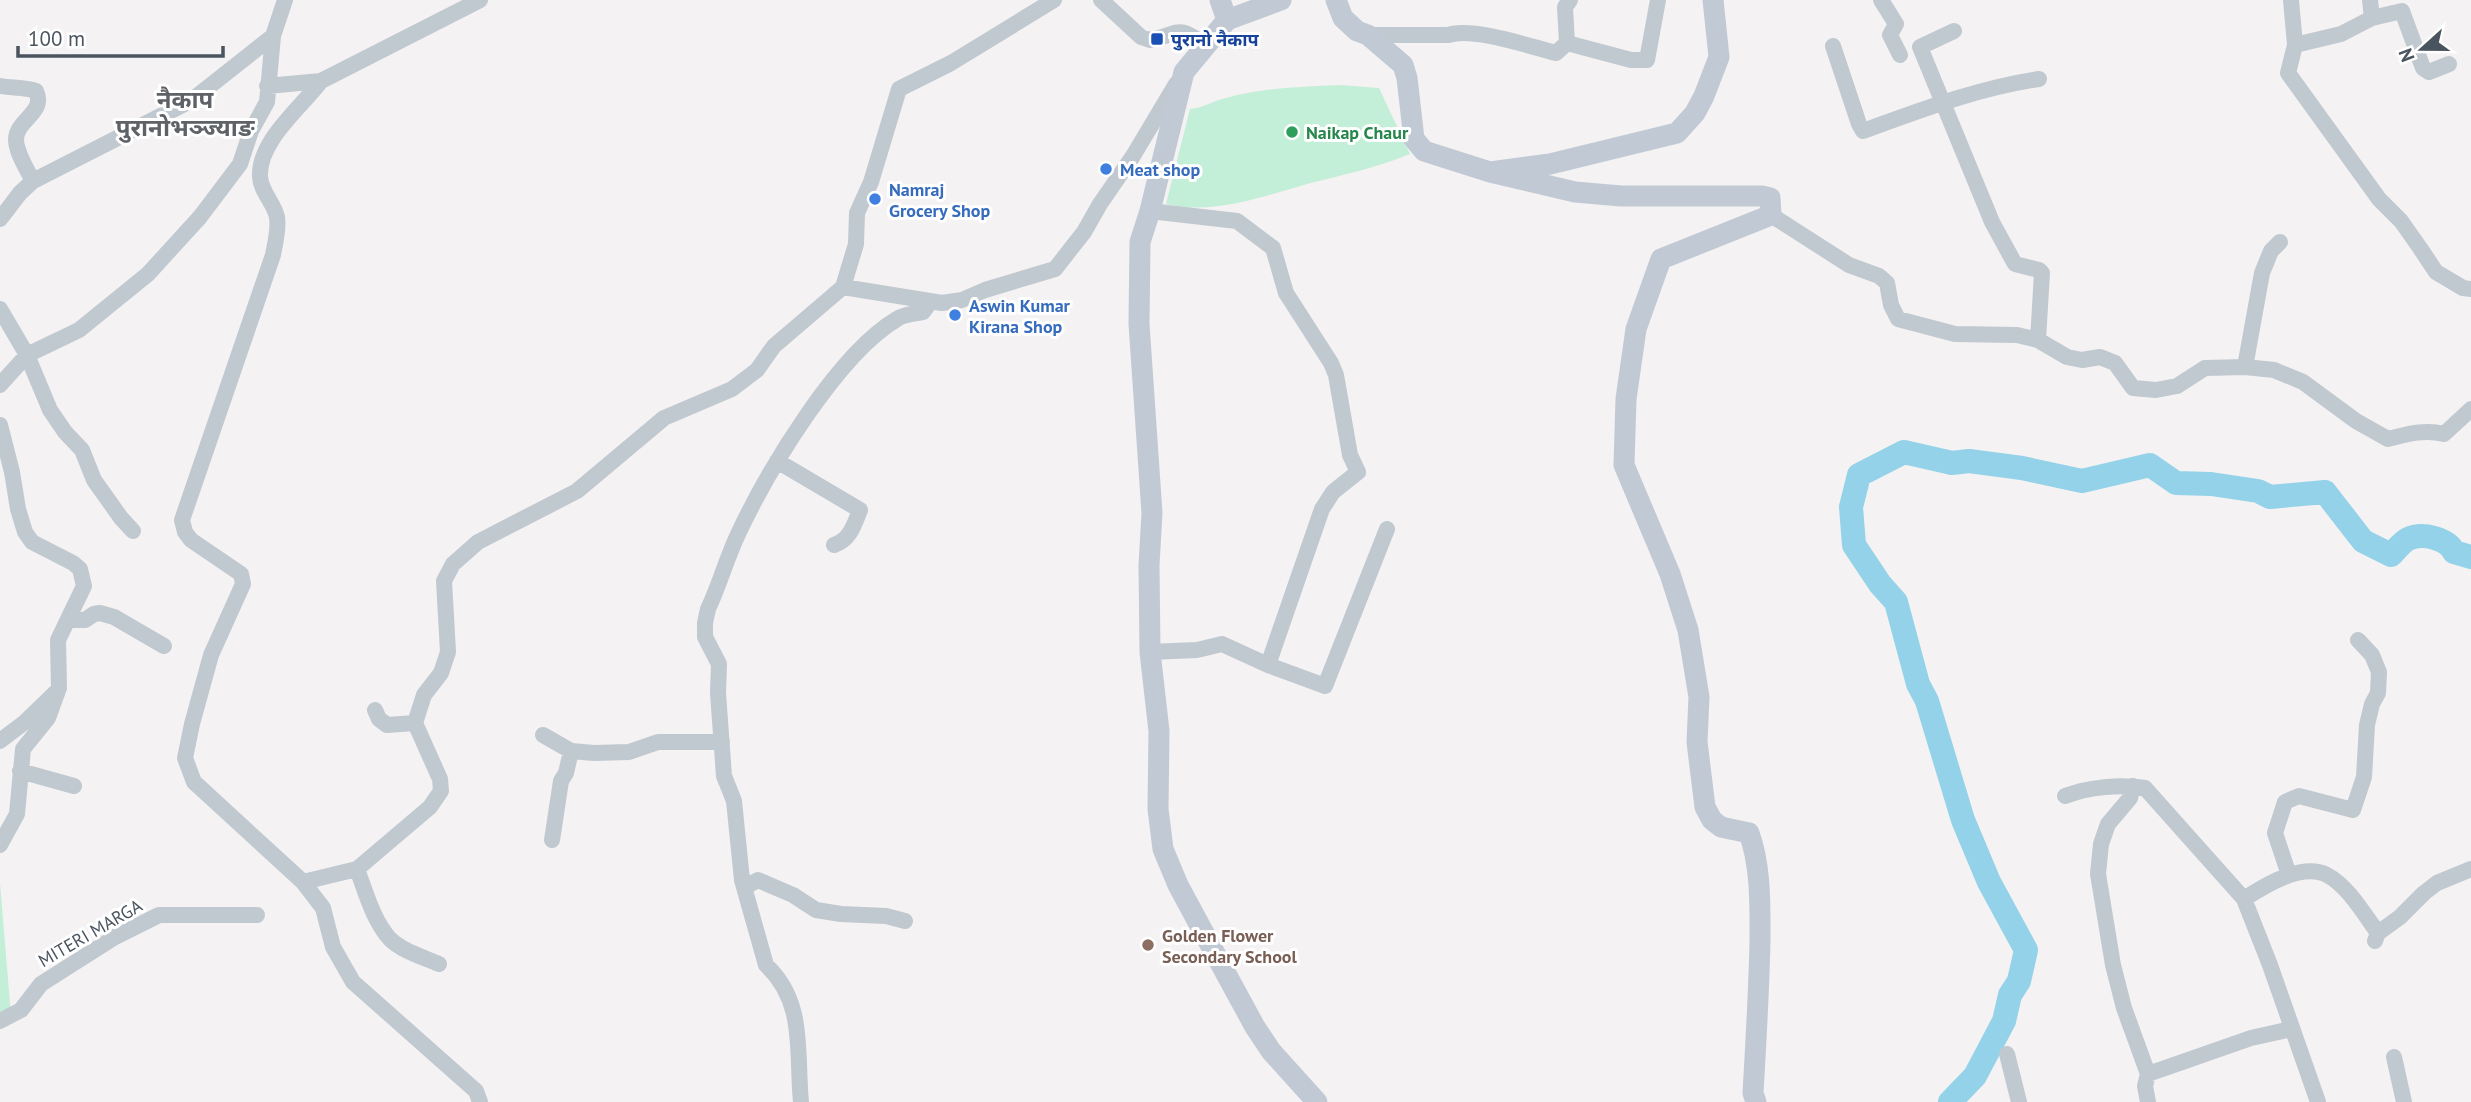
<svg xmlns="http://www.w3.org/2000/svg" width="2471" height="1102" font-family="'PT Sans','Noto Sans Devanagari',sans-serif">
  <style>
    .grass { fill: #c3eed7 }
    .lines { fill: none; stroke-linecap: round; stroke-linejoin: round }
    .river { stroke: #93d2e9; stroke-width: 24 }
    .street { stroke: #c0c8d0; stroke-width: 16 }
    .secondary { stroke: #c1c9d4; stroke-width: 21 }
    .transit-dot { fill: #1a4fb4; stroke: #fff; stroke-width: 2.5 }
    .leisure-dot { fill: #2e9e5b; stroke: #fff; stroke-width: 2.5 }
    .shop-dot { fill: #3f7fe0; stroke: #fff; stroke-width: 2.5 }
    .education-dot { fill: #8d6e63; stroke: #fff; stroke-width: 2.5 }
    .labels { text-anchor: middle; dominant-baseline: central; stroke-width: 6; stroke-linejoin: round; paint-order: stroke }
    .transit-label { font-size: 18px; font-weight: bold; fill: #164399; stroke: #fff; text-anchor: start }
    .leisure-label { font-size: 18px; font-weight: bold; fill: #27864d; stroke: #fff; text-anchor: start }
    .shop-label { font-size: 18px; font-weight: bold; fill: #366cbe; stroke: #fff; text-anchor: start }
    .street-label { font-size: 18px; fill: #4a545f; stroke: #fff }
    .education-label { font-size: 18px; font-weight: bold; fill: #785e54; stroke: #fff; text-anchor: start }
    .district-label { font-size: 24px; font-weight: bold; fill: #5e6266; stroke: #fff }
  </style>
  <rect width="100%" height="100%" fill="#f4f2f2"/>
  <path class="grass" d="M1340,85L1379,88L1410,154C1376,168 1342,175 1307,184C1261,197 1214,215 1166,204L1190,109C1203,108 1213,101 1226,98C1263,87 1302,87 1340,85Z
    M0,883L11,1016L0,1026Z"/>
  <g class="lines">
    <path class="river" d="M1950,1102L1975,1076L2004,1021L2010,995L2019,981L2026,950L1989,882L1963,820L1927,701L1918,684L1896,602L1880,584L1854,545L1851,507L1859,475L1904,452L1952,463L1969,461L2022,468L2082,481L2150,465L2176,483L2211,484L2258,491L2270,497L2325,492L2363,541L2391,555C2396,550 2402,542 2408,539C2423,532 2448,539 2454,552L2471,557"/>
    <path class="street" d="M1101,0L1141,37L1150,40C1180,34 1176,24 1205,45
      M1881,0L1896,24L1890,35L1900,55
      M2291,0L2295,45L2288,73L2379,199L2401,221L2420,248L2436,272L2463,288L2471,289
      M2370,0L2372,18L2402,11L2423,68L2429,72L2449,64
      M1954,31L1920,47L1992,222L2015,264L2039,270L2042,273L2038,340
      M1368,35H1448C1474,27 1528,46 1556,53L1567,43L1565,7L1570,0
      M1567,43L1631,60H1647L1658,0
      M2295,45L2341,34L2372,18
      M1833,46L1859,124L1863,131C1921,110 1978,88 2039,79
      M321,81C301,108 258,141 260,177C261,192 274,203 277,217C279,230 275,243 273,255L182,520L185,532L191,540L241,574L243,584L211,655L192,724L185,758L194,782L303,882L323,908L333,947L353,982L476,1091L480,1102
      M0,86C11,88 27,87 36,91C46,113 17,119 16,139C16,153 27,169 33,181
      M267,86L321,81L480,0
      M1150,211L1237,221L1273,248L1286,293L1331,363L1336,375L1350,455L1358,472L1333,492L1322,509L1268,665L1222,644L1197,650L1150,652
      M1771,215L1849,265L1879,276L1887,283L1891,305L1898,319L1955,334L2017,335L2038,340L2067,357L2082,360L2100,357L2115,363L2133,388L2156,390L2177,386L2205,368L2245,367L2274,370L2303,382L2356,421L2388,439C2407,434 2425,429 2444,434L2471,409
      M0,219L20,193L33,181L192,100L273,36
      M843,287L856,244L857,213L871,182L899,89L951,63L1054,0
      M0,309L27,355L50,410L65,432L82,450L94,480L121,518L133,531
      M2245,367L2262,273L2271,251L2280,242
      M0,385L27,355L79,330L148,274L200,217L240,164L251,131L267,102L273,36L285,0
      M0,425L12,472L18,509L25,532L32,542L73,563L80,569L84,586L58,640L59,688L48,718L23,749L17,814L0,845
      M777,461L860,510C854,525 850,540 834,545
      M68,620H85L94,614L100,613L114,617L164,646
      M1268,665L1325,686L1387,529
      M375,710L379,719L387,725L415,723
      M543,735L571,751L594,753L629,752L658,742H722
      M0,741L25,722L56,692
      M20,771L74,786
      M2133,786L2130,798L2108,824L2101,844L2098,874L2113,965L2124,1008L2148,1074
      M2065,796C2089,787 2120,784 2145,788L2244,899L2270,965L2318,1102
      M552,840L561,781L566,773L571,751
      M357,869C366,893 373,920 390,939C402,951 423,957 439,964
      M2289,875L2275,833L2285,802L2299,796L2353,810L2364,777L2367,725L2372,704L2378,693L2379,672L2372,655L2358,640
      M303,882L357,869L430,807L441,791L440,779L415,723L424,695L441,673L448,652L444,581L453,564L478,542L577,491L664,418L732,389L757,370L774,346L843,287L942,303L962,300L985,290L1055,269L1084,232L1100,204L1133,156L1176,84
      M745,887L758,880L793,895L816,910L841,914L886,916L905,921
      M2244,899C2264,886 2302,862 2327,875C2348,886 2364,914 2378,933
      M2375,941L2378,933L2400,917L2424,893L2437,883L2471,869
      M0,1021L21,1010L41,984L115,937L159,915H257
      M2007,1054L2019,1102
      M2394,1057L2404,1102
      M801,1102C796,1052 806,1002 766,965L742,880L734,801L724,776L718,693L719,664L705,637V623L708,609C720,584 727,556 740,530C770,467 838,354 897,319C904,314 915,314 923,312L931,301
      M2148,1102L2145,1086L2148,1074L2251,1038L2291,1029"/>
    <path class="secondary" d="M1220,0L1227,20L1184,72L1150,211L1140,242L1139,324L1152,513L1149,565L1150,652L1159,731L1158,809L1163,849L1178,885L1206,937L1255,1027L1271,1051L1317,1102
      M1336,0L1343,18L1357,31L1368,35L1403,65L1407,78L1414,139L1424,151L1490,172L1550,164L1677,133L1695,113L1704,96L1719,57L1713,0
      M1227,20L1281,0
      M1490,172L1575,192L1621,196H1762L1770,198L1771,215L1661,259L1636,329L1626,399L1624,465L1670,574L1688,630L1699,697L1697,742L1705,807L1712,820L1721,827L1749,833C1761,866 1760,904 1760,940C1759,991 1756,1042 1753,1093L1756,1102"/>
  </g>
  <rect class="transit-dot" x="1150" y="32" width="14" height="14" rx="3.5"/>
  <circle class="leisure-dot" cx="1292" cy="132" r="7"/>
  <g class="shop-dot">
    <circle cx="1106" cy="169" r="7"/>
    <circle cx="875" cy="199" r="7"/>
    <circle cx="955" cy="315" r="7"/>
  </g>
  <circle class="education-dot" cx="1148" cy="945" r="7"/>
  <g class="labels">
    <g class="transit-label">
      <text x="1171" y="39">पुरानो नैकाप</text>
    </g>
    <g class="leisure-label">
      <text x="1306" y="132">Naikap Chaur</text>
    </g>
    <g class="shop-label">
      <text x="1120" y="169">Meat shop</text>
      <text x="889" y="189">Namraj<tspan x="889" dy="21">Grocery Shop</tspan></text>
      <text x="969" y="305">Aswin Kumar<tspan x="969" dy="21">Kirana Shop</tspan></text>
    </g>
    <g class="street-label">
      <text transform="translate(90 933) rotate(-30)">MITERI MARGA</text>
    </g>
    <g class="education-label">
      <text x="1162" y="935">Golden Flower<tspan x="1162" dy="21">Secondary School</tspan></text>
    </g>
    <g class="district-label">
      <text x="185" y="99">नैकाप<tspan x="185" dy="28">पुरानोभञ्ज्याङ</tspan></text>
    </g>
  </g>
  <g transform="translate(2422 49) rotate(249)" stroke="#ffffff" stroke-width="5" paint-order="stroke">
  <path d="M0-5L12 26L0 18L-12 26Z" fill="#4a545f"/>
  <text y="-10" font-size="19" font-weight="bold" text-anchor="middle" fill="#4a545f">N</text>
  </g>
  <path d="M18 46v10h205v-10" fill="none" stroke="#4a545f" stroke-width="3.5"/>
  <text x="28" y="46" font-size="21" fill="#4a545f" stroke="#ffffff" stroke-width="5" paint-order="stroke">100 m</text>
</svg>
